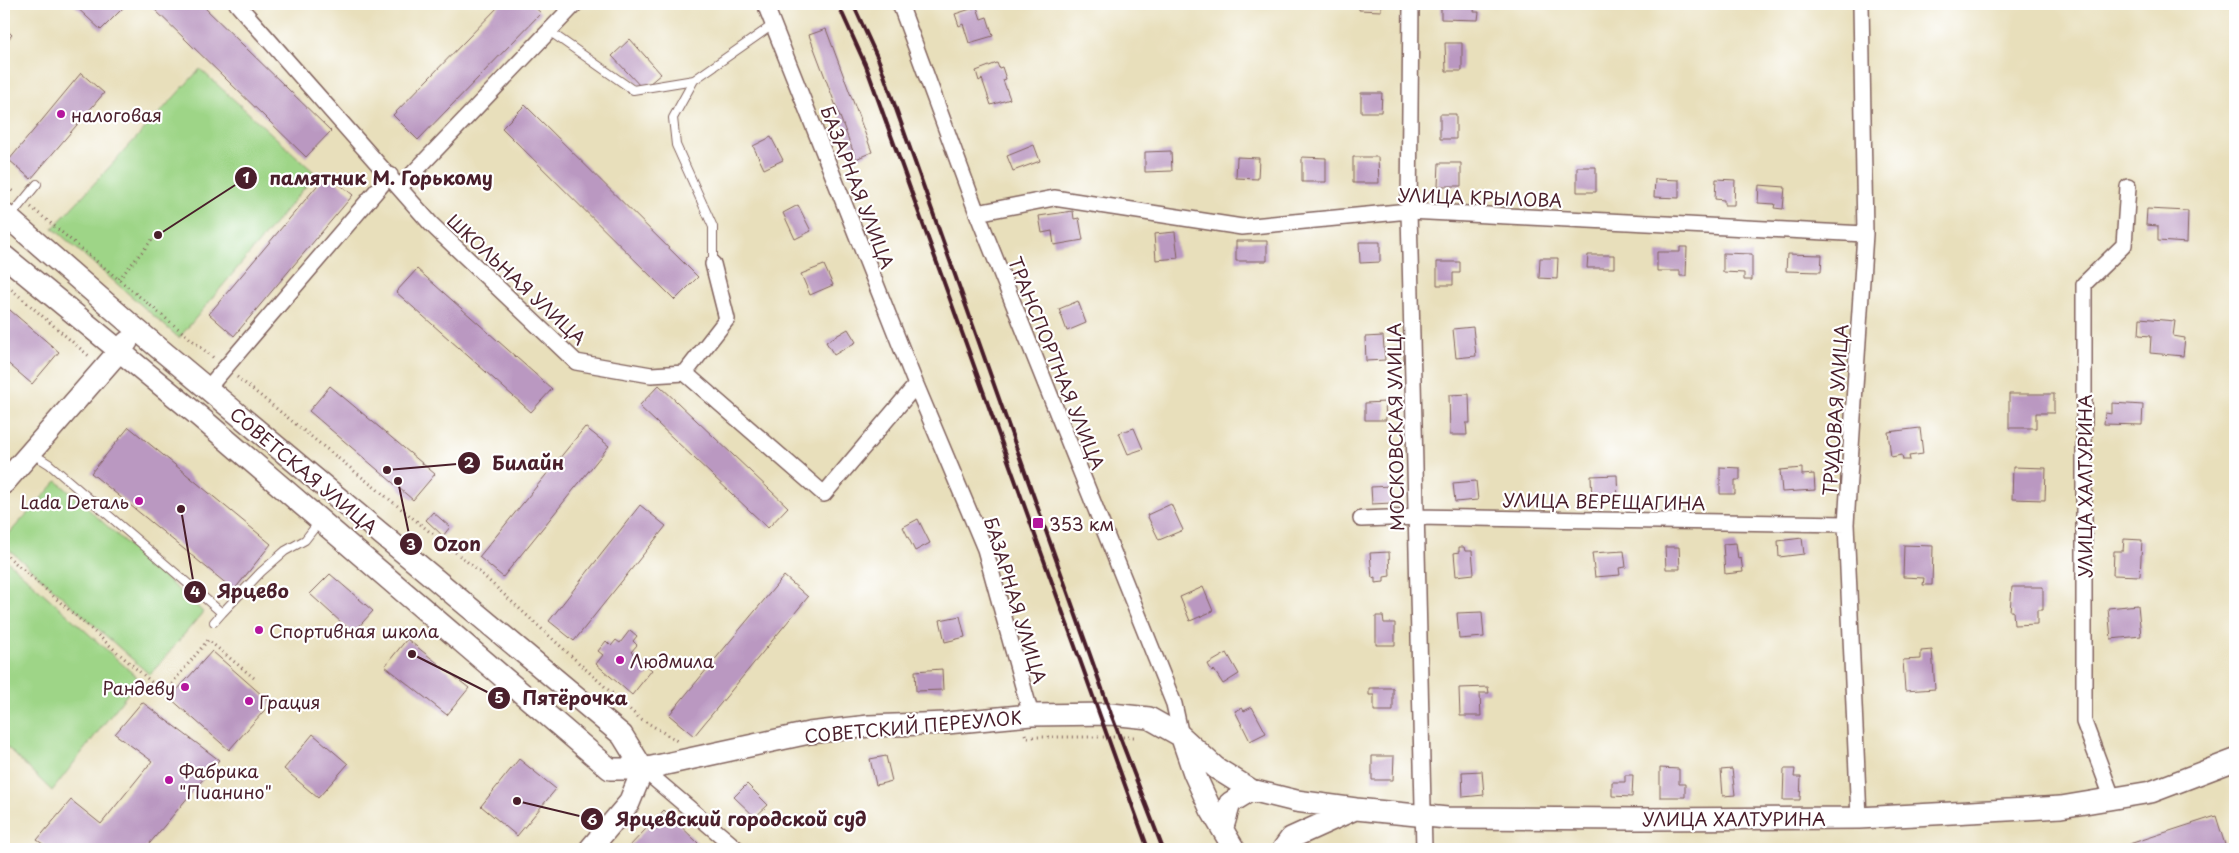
<svg xmlns="http://www.w3.org/2000/svg" width="2239" height="853" font-family="'Playpen Sans',sans-serif">
  <style>
    .green { fill: #9ed587; stroke: #747a59 }
    .building { fill: #ba98c1 }
    .lines { fill: none; stroke-linecap: round; stroke-linejoin: round }
    .lane-casing { stroke: #81625d; stroke-width: 10 }
    .street-casing { stroke: #81625d; stroke-width: 18 }
    .secondary-casing { stroke: #81625d; stroke-width: 24 }
    .path { stroke: #81625d; stroke-width: 3; stroke-dasharray: 1 4; stroke-linecap: butt }
    .lane { stroke: #fff; stroke-width: 8 }
    .street { stroke: #fff; stroke-width: 15 }
    .secondary { stroke: #fff; stroke-width: 21 }
    .rail { stroke: #4a1f2b; stroke-width: 4 }
    .poi-dot { fill: #b5179e; stroke: #fff; stroke-width: 2 }
    .labels { text-anchor: middle; dominant-baseline: central; stroke-width: 4.5; stroke-linejoin: round; paint-order: stroke }
    .poi-label { font-size: 18px; fill: #4a1f2b; stroke: #fff; text-anchor: start }
    .street-label { font-size: 18px; fill: #4a1f2b; stroke: #fff }
    .leader { fill: none; stroke: #4a1f2b; stroke-width: 2 }
    .callout-dot { fill: #4a1f2b; stroke: #fff; stroke-width: 2 }
    .mark-label { font-size: 15px; text-anchor: middle; font-weight: bold; fill: #fff }
    .callout-label { font-size: 19px; text-anchor: middle; font-weight: bold; fill: #4a1f2b; stroke: #fff; stroke-width: 4.5; stroke-linejoin: round; paint-order: stroke }
  </style>
  <rect width="100%" height="100%" fill="#fff"/>
  <filter id="ink" filterUnits="userSpaceOnUse"><feTurbulence type="fractalNoise" baseFrequency=".02" numOctaves="2"/><feDisplacementMap in="SourceGraphic" scale="10" xChannelSelector="R" yChannelSelector="G"/><feConvolveMatrix kernelMatrix="1 2 1 2 8 2 1 2 1" color-interpolation-filters="sRGB"/></filter>
  <filter id="wash" filterUnits="userSpaceOnUse"><feTurbulence type="fractalNoise" baseFrequency=".0096" numOctaves="4" result="noise"/><feDisplacementMap in="SourceGraphic" scale="20" xChannelSelector="R" yChannelSelector="G"/><feGaussianBlur stdDeviation="1.12" result="paint"/><feColorMatrix in="noise" values="0 0 0 0 0 0 0 0 0 0 0 0 0 0 0 0 0 1.4 0 .05"/><feComposite in="paint" operator="in"/></filter>
  <g filter="url(#wash)">
    <rect width="100%" height="100%" fill="#e8dfbb"/>
    <path class="green" d="M200,69L316,174L179,338L53,228Z
      M57,481L203,612L150,675L4,545V539Z
      M4,558L139,679L52,791L4,744Z"/>
    <g id="blocks">
      <path class="building" d="M73,4H127L101,30Z
        M149,4H201L331,131L306,157Z
        M501,4H531L541,13L418,140L393,115Z
        M1359,4H1381V11L1359,10Z
        M1441,4H1475L1474,12H1479L1478,20L1441,19Z
        M977,7L981,19L987,17L993,36L969,43L963,24L959,26L955,14Z
        M4,27L12,35L4,44Z
        M826,29L872,152L856,159L809,35Z
        M630,39L661,74L643,89L612,56Z
        M1445,43H1462V71H1446Z
        M997,63L999,68L1002,67L1006,79L1003,80L1010,99L991,105L982,79L979,81L976,71Z
        M81,73L104,93L31,179L9,160Z
        M1361,93H1382L1381,112H1361Z
        M525,105L698,277L675,300L502,128Z
        M1440,114H1456V139H1440Z
        M771,137L783,160L764,169L753,146Z
        M1034,145L1040,161L1013,171L1007,156Z
        M1171,151L1172,171L1145,172V152Z
        M1237,157L1259,158L1258,179L1236,178Z
        M1302,157L1326,158V182H1302Z
        M1353,157H1378L1379,183H1353Z
        M1439,163H1461V186H1438Z
        M1577,167H1596V192H1577Z
        M327,174L353,195L234,336L209,314Z
        M1655,179L1679,180V198L1654,197Z
        M1716,179L1735,180L1734,205H1724V200L1715,199Z
        M1759,185L1785,187L1783,209L1774,208L1775,204L1758,203Z
        M798,205L811,231L795,239L783,213Z
        M2147,209L2188,211L2187,243L2158,241V226L2146,225Z
        M1073,211L1074,219L1079,218L1083,240L1054,245L1052,231L1042,233L1039,216Z
        M1175,232L1178,258L1156,260L1154,234Z
        M1236,241H1267V261H1236Z
        M1359,242H1380V262L1360,263Z
        M1680,247H1687L1686,276H1680V271H1657V252H1680Z
        M1723,253L1752,254V280H1744V273L1723,272Z
        M1787,254L1822,255L1821,272L1786,271Z
        M1588,255H1614V268H1587Z
        M1540,258H1558L1557,279L1539,278Z
        M1437,262H1460V273H1453V285H1437Z
        M824,265L833,285L810,295L801,274Z
        M417,269L552,389L531,412L396,292Z
        M1078,301L1086,323L1067,331L1059,309Z
        M4,305L59,352L32,384L4,360Z
        M2140,318L2175,321L2173,336L2185,338L2183,356L2150,353L2151,336L2139,335Z
        M1473,327L1476,356L1456,358L1453,329Z
        M848,329L856,342L834,355L826,342Z
        M1383,336L1385,360L1366,361L1365,337Z
        M659,385L788,507L768,528L639,406Z
        M330,386L435,474L413,500L309,411Z
        M1469,394L1470,423H1466L1467,435H1450L1449,395Z
        M2009,394H2054V413H2036V428H2009Z
        M1385,402L1386,420H1365V403Z
        M2112,403L2143,405L2142,425L2104,424L2105,413L2112,414Z
        M129,427L271,544L234,590L91,473Z
        M585,427L609,446L503,577L479,557Z
        M1134,428L1143,449L1128,454L1119,433Z
        M1920,428L1923,454L1909,456L1910,460H1903L1902,455L1891,457L1888,432Z
        M1720,467L1740,468V480H1735V494H1720Z
        M2013,467L2046,468L2045,500L2012,499Z
        M1802,468V475L1814,474L1815,490L1782,492L1780,470Z
        M1617,475L1618,501L1592,502L1591,476Z
        M1476,481L1478,500L1455,502L1453,483Z
        M1391,486L1392,503L1372,504L1371,487Z
        M1171,504L1183,530L1159,540L1147,515Z
        M640,505L666,526L574,641L549,621Z
        M433,512L450,527L443,536L426,520Z
        M918,519L930,543L915,551L903,527Z
        M1802,538L1804,554L1779,557L1778,541Z
        M2124,539L2142,540L2140,576L2113,575L2114,551H2123Z
        M1736,543L1738,559L1741,558L1743,572L1725,574L1723,544Z
        M1904,545L1933,546L1932,585H1923L1924,578L1903,577Z
        M1459,547H1464L1465,551H1472L1474,574L1456,576L1454,553L1459,552Z
        M1665,547H1679L1680,569H1666Z
        M1624,551L1626,567L1619,568L1620,575L1595,577L1592,553Z
        M1389,552L1390,576L1384,577V582L1375,583V577L1372,578L1370,553Z
        M330,574L373,611L353,633L310,594Z
        M784,576L808,597L694,736L669,715Z
        M1203,587L1213,611L1190,621L1180,597Z
        M2012,587H2043V610H2037V624L2014,625L2013,611H2010Z
        M2138,605L2141,636L2111,639L2108,608Z
        M1482,612L1484,637L1459,639L1457,613Z
        M960,616L965,637L945,642L940,620Z
        M1376,616H1383L1384,623H1395V645H1376Z
        M630,630L637,636L633,641L637,645L631,652L652,670L632,695L596,664L603,655L598,651L606,641L611,646L616,640L620,643Z
        M407,639L469,688L447,715L385,666Z
        M1932,650L1935,689L1905,691L1903,660L1921,659V651Z
        M212,651L271,703L229,750L170,698Z
        M1227,653L1239,674L1223,684L1214,670L1212,672L1208,664Z
        M942,669L943,690L916,691L915,671Z
        M1488,687L1489,693H1480L1481,716H1460L1459,688Z
        M1369,688H1393V711H1374V695H1369Z
        M142,702L219,760L145,849H50L37,840L71,800L101,824L152,761L115,734Z
        M1252,707L1266,733L1250,741L1235,711L1242,708L1244,711Z
        M313,734L348,764L318,798L284,769Z
        M886,756L892,781L876,785L870,759Z
        M1372,756H1394L1393,780H1372Z
        M519,759L556,789L517,836L481,806Z
        M1660,768L1679,769V784H1685V797H1660Z
        M1732,769L1735,795L1723,796L1721,770Z
        M1784,769H1795L1794,777H1801L1800,800H1783Z
        M1482,771L1484,795L1463,797L1462,772Z
        M1625,775H1633L1632,797L1612,796V782H1625Z
        M747,784L768,805L755,817L734,797Z
        M664,810L698,843L692,849H627Z
        M2216,816L2226,848L2114,849Z"/>
    </g>
  </g>
  <g filter="url(#ink)">
    <use href="#blocks" fill-opacity="0" stroke="#81625d" stroke-width="1"/>
    <g class="lines">
      <defs>
        <path id="lane" d="M549,31L633,90L694,80L774,24
          M694,80L673,118L676,145L713,227V264
          M10,217L37,184
          M33,454L49,464L222,613L261,572L285,551L305,540L319,522
          M214,622L222,613"/>
        <path id="street" d="M237,4L431,224L576,362L651,375L685,373L824,494L916,385L765,4
          M900,4L977,213L1174,704L1181,736
          M1411,4L1409,211L1424,849
          M400,187L575,4
          M977,213L1054,198L1242,227L1409,211L1865,234
          M685,373L727,319L713,264
          M916,385L985,549L1031,715
          M207,389L390,175
          M1361,519L1416,517L1846,524
          M643,769L737,849
          M2112,797L2084,722V284L2124,245L2128,187
          M1859,818L1846,524L1865,234L1861,4"/>
        <path id="secondary" d="M4,214L130,324L622,735L643,769
          M4,256L200,417L610,769H643L809,733L869,726L947,723L1031,715L1111,714L1149,718L1181,736L1216,768L1251,790L1296,801L1356,809L1447,818L1637,819L1859,818L2061,807L2151,792L2235,760
          M4,483L127,342
          M1182,738L1194,773L1211,810L1234,849
          M1223,827L1230,803L1251,790
          M590,849L629,803L643,769
          M1283,849L1291,838L1355,809"/>
      </defs>
      <use href="#lane" class="lane-casing"/>
      <use href="#street" class="street-casing"/>
      <use href="#secondary" class="secondary-casing"/>
      <path class="path" d="M4,184L15,193
        M31,207L215,359
        M119,279L152,240
        M4,283L90,357
        M237,377L475,568L638,717L679,742
        M4,553L164,693L208,640L254,678
        M1025,734L1026,737H1137"/>
      <use href="#lane" class="lane"/>
      <use href="#street" class="street"/>
      <use href="#secondary" class="secondary"/>
      <path class="rail" d="M838,4L866,66L1148,849
        M853,4L879,61L1111,714L1163,849"/>
    </g>
  </g>
  <g class="poi-dot">
    <circle cx="61" cy="114" r="5"/>
    <circle cx="139" cy="501" r="5"/>
    <rect x="1032" y="517" width="12" height="12" rx="2.5"/>
    <circle cx="259" cy="630" r="5"/>
    <circle cx="620" cy="660" r="5"/>
    <circle cx="185" cy="687" r="5"/>
    <circle cx="249" cy="701" r="5"/>
    <circle cx="169" cy="780" r="5"/>
  </g>
  <g class="labels">
    <g class="poi-label">
      <text x="71" y="114">налоговая</text>
      <text x="129" y="501" text-anchor="end">Lada Dеталь</text>
      <text x="1049" y="523">353 км</text>
      <text x="269" y="630">Спортивная школа</text>
      <text x="630" y="660">Людмила</text>
      <text x="175" y="687" text-anchor="end">Рандеву</text>
      <text x="259" y="701">Грация</text>
      <text x="179" y="770">Фабрика<tspan x="179" dy="21">"Пианино"</tspan></text>
    </g>
    <g class="street-label">
      <text transform="translate(858 187) rotate(69)">БАЗАРНАЯ УЛИЦА</text>
      <text transform="translate(1480 197) rotate(2)">УЛИЦА КРЫЛОВА</text>
      <text transform="translate(517 279) rotate(43)">ШКОЛЬНАЯ УЛИЦА</text>
      <text transform="translate(1057 363) rotate(68)">ТРАНСПОРТНАЯ УЛИЦА</text>
      <text transform="translate(1835 410) rotate(-86)">ТРУДОВАЯ УЛИЦА</text>
      <text transform="translate(1395 427) rotate(-91)">МОСКОВСКАЯ УЛИЦА</text>
      <text transform="translate(304 470) rotate(40)">СОВЕТСКАЯ УЛИЦА</text>
      <text transform="translate(2084 486) rotate(-90)">УЛИЦА ХАЛТУРИНА</text>
      <text transform="translate(1604 501) rotate(1)">УЛИЦА ВЕРЕЩАГИНА</text>
      <text transform="translate(1016 600) rotate(73)">БАЗАРНАЯ УЛИЦА</text>
      <text transform="translate(913 726) rotate(-5)">СОВЕТСКИЙ ПЕРЕУЛОК</text>
      <text x="1734" y="818">УЛИЦА ХАЛТУРИНА</text>
    </g>
  </g>
  <path class="leader" d="M158 235L246 178M387 470L469 463M398 481L411 544M181 509L195 592M412 654L499 698M517 801L592 819"/>
  <g class="callout-dot">
    <circle cx="158" cy="235" r="5"/>
    <circle cx="387" cy="470" r="5"/>
    <circle cx="398" cy="481" r="5"/>
    <circle cx="181" cy="509" r="5"/>
    <circle cx="412" cy="654" r="5"/>
    <circle cx="517" cy="801" r="5"/>
    <circle cx="246" cy="178" r="12"/>
    <circle cx="469" cy="463" r="12"/>
    <circle cx="411" cy="544" r="12"/>
    <circle cx="195" cy="592" r="12"/>
    <circle cx="499" cy="698" r="12"/>
    <circle cx="592" cy="819" r="12"/>
  </g>
  <g class="mark-label">
    <text x="246" y="183">1</text>
    <text x="469" y="468">2</text>
    <text x="411" y="550">3</text>
    <text x="195" y="597">4</text>
    <text x="499" y="703">5</text>
    <text x="592" y="825">6</text>
  </g>
  <g class="callout-label">
    <text x="381" y="185">памятник М. Горькому</text>
    <text x="528" y="470">Билайн</text>
    <text x="457" y="551">Ozon</text>
    <text x="253" y="598">Ярцево</text>
    <text x="575" y="705">Пятёрочка</text>
    <text x="741" y="826">Ярцевский городской суд</text>
  </g>
  <rect width="2239" height="853" fill="none" stroke="#fff" stroke-width="20"/>
</svg>
